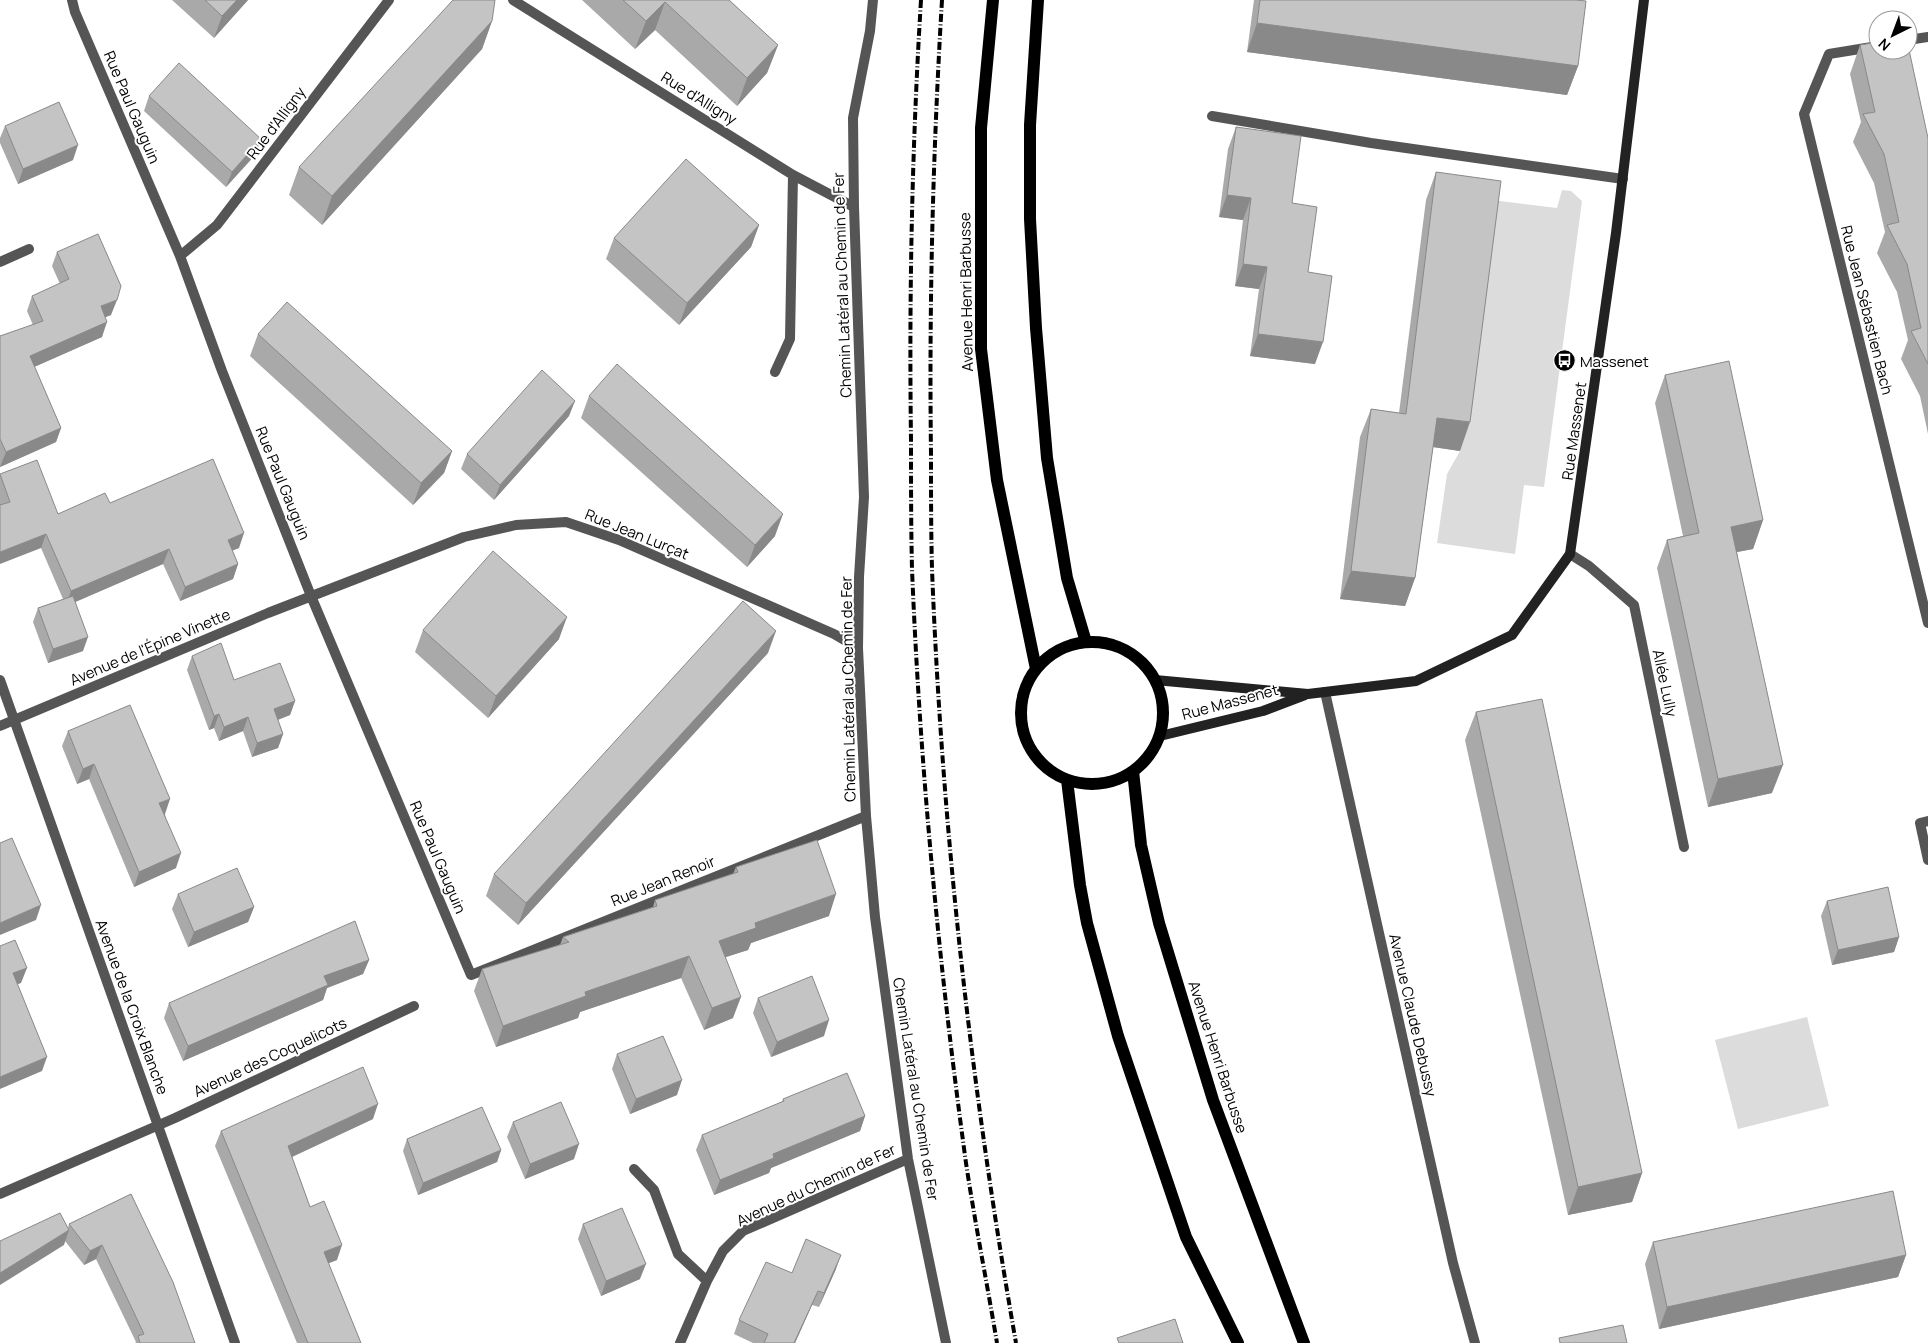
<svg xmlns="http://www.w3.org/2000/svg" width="1928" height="1343" font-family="Manrope,sans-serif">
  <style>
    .green { fill: #dcdcdc }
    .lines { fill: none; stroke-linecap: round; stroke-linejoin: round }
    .minor { stroke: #555; stroke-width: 10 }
    .secondary { stroke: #222; stroke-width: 10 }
    .primary { stroke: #000; stroke-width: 12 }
    .rail { stroke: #000; stroke-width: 4; stroke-dasharray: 8 2.5 1 2.5; stroke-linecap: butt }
    .wall { fill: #a9a9a9 }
    .shaded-wall { fill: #898989 }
    .building { fill: #c4c4c4; stroke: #898989 }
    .labels { text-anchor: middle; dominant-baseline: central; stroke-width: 4; stroke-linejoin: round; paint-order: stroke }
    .street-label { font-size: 15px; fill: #000; stroke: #fff }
    .poi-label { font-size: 15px; fill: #000; stroke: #fff; text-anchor: start }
  </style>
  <rect width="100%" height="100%" fill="#fff"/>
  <path class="green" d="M1562,190L1571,191L1582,201L1544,487L1524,485L1515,554L1437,543L1447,474L1460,451L1492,200L1557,208Z
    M1807,1017L1829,1106L1738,1129L1715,1040Z"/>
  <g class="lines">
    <path class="minor" d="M72,0L75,12L180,256L222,371L311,596L471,975L866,816
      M513,0L793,175L854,207
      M873,0L870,31L853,118L854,207L864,497L859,577L858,648L866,816L875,917L908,1159L946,1343
      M1908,40L1928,37
      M1878,46L1829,54L1804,114L1928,623
      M1212,116L1371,143L1623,179
      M180,256L217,225L389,0
      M0,262L29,249
      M775,372L790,339L793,175
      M1570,554L1589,566L1634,605L1684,847
      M0,680L235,1343
      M1325,692L1453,1263L1475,1343
      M0,726L268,613L464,537L516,525L566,522L619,540L834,634L858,648
      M1928,821L1920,823L1928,860
      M634,1169L654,1190L678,1254L707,1281
      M0,1194L175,1118L414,1006
      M680,1343L707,1281L723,1251L743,1231L908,1159"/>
    <path class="secondary" d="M1155,680L1308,694L1416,681L1512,635L1570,554L1616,233L1644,0
      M1160,736L1263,711L1305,695"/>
    <path class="primary" d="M993,0L981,128V349L997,480L1036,669
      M1038,0L1030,125V219L1036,328L1047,458L1067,578L1086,642
      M1021 713a71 71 0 1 1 142 0a71 71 0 1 1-142 0Z
      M1133,771L1141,845L1159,923L1213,1100L1304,1343
      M1067,780L1080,885L1087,923L1118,1036L1186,1237L1238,1343"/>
    <path class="rail" d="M921,0C912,147 909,293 911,440C911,483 911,526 912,569C920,767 939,966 966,1163C975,1223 987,1283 997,1343
      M942,0C933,151 929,302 931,454C931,492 931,531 932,569C942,829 971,1087 1016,1343"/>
  </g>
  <path class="wall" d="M172,0H248L214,38Z
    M582,0H729L778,45L767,73L737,106L655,30L635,49Z
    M1254,0H1576L1578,66L1567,95L1247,52Z
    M492,21L482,49L322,225L289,195L299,167Z
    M1860,45L1928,138V434L1920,396L1901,359L1908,340L1897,292L1877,253L1885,232L1874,183L1853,142L1861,122L1850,74Z
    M149,96L261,139L256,154L226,187L144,111Z
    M5,126L73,160L18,184L0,143V138Z
    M1236,127L1292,203L1308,272L1315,364L1250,356L1259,289L1235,286L1243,220L1219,217L1228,149Z
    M1436,172L1460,451L1433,447L1415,578L1405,606L1340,599L1360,437L1371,409L1399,413L1426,200Z
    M759,225L751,247L679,325L606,259L614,238Z
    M57,252L111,315L105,317L102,337L34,367L61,428L56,442L0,467V336L33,325L27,311L32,296L60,284L52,266Z
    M258,334L452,451L444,473L413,505L250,356Z
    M1665,375L1763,520L1753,549L1737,552L1772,793L1708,807L1657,568L1667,540L1683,536L1655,403Z
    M589,396L775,536L747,567L581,418Z
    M569,416L494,500L461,469L467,454Z
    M0,474L58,514L110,503L239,548L232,550L238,564L233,579L180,601L163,564L75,602L83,651L48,663L33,622L38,608L63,599L41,548L0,505Z
    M423,630L559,639L488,718L415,652Z
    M768,653L518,925L486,896L494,874Z
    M192,656L234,680L295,701L290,715L278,720L283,734L278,748L252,757L243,731L219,741L214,728L209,730L187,670Z
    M1476,712L1642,1173L1632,1202L1568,1215L1465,740Z
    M68,731L165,814L176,868L134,887L89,779L77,784L62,746Z
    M736,867L829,916L751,943L748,950L725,957L733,1018L704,1030L681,978L580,1012L578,1018L496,1047L474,991L482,969L560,945L563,937L653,907L655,900L733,874Z
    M178,894L254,907L248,922L188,947L172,909Z
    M1827,901L1899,937L1894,952L1832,965L1821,916Z
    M369,960L363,974L327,988L323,1000L183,1061L164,1018L169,1003Z
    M758,998L824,1036L771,1057L753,1013Z
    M617,1054L677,1095L630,1114L612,1069Z
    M783,1099L865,1116L860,1131L771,1168L769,1173L714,1195L696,1150L702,1135L782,1102Z
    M373,1119L292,1157L310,1207L337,1260L328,1263L361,1343H297L215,1146L221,1131Z
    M513,1122L574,1159L525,1179L507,1137Z
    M407,1139L501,1150L497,1162L418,1195L403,1151Z
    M131,1194L195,1343H135L136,1342L96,1259L84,1265L65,1241L64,1245L69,1224Z
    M583,1224L640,1279L601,1296L578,1239Z
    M1653,1242L1906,1255L1898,1277L1659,1329L1645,1264Z
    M836,1269L819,1307L812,1305L795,1343H753L734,1334L739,1320L792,1273Z"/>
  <path class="shaded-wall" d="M237,0H248L214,38L222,16Z
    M665,2L655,30L635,49L646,21Z
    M492,21L482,49L322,225L332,196Z
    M1257,23L1578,66L1567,95L1247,52Z
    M778,45L767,73L737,106L747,78Z
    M261,139L256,154L226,187L232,172Z
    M78,145L73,160L18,184L23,169Z
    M1227,195L1251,198L1243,220L1219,217Z
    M759,225L751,247L679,325L687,303Z
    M1243,264L1267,267L1259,289L1235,286Z
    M117,300L111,315L96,321L101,306Z
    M107,322L102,337L25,371L30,356Z
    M1258,334L1323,342L1315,364L1250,356Z
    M575,401L569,416L494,500L500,485Z
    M1437,418L1470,422L1460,451L1426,446Z
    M61,428L56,442L0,467L6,452Z
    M452,451L444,473L413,505L421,483Z
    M783,514L775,536L747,567L755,545Z
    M1763,520L1753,549L1721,555L1731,527Z
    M244,533L239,548L222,555L228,540Z
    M46,534L41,548L0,564V552Z
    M169,549L163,564L66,606L71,591Z
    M238,564L233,579L180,601L185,587Z
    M1351,571L1415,578L1405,606L1340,599Z
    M567,617L559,639L488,718L496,696Z
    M776,631L768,653L518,925L526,903Z
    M88,637L83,651L48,663L53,649Z
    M295,701L290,715L269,723L274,709Z
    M219,714L214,728L209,730L214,716Z
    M248,717L243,731L219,741L224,727Z
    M283,734L278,748L252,757L257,743Z
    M94,764L89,779L77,784L83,769Z
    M1783,765L1772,793L1708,807L1718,779Z
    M170,799L165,814L154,818L159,803Z
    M181,853L176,868L134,887L139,872Z
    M836,894L829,916L751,943L748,950L711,962L719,941L755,923Z
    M41,905L36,920L0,935V923Z
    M254,907L248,922L188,947L194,932Z
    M1899,937L1894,952L1832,965L1838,950Z
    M689,956L681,978L580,1012L578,1018L496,1047L503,1026L585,992Z
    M369,960L363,974L327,988L323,1000L183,1061L188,1046L324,976Z
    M27,968L21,983L8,988L13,973Z
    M741,997L733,1018L704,1030L712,1008Z
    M829,1020L824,1036L771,1057L777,1042Z
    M47,1057L42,1071L0,1089V1077Z
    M682,1080L677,1095L630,1114L636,1099Z
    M378,1104L373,1119L283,1161L288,1146Z
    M865,1116L860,1131L771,1168L769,1173L714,1195L720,1180L773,1154Z
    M579,1144L574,1159L525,1179L530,1164Z
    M501,1150L497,1162L418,1195L423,1183Z
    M1642,1173L1632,1202L1568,1215L1578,1187Z
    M69,1230L64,1245L0,1285V1273Z
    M102,1245L96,1259L84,1265L90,1251Z
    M342,1245L337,1260L319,1267L324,1252Z
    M841,1255L836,1269L819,1307L824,1293Z
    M1906,1255L1898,1277L1659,1329L1667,1307Z
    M646,1264L640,1279L601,1296L606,1281Z
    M818,1291L812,1305L795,1343H794Z"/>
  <path class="building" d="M205,0H237L222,16Z
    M453,0H495L492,21L332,196L299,167Z
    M623,0H729L778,45L747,78L665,2L646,21Z
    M1260,0H1576L1586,1L1578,66L1257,23Z
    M1878,42V50H1908V45L1928,138V364L1911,331L1921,328L1907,264L1887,225L1899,222L1884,154L1863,114L1875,112L1860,45Z
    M179,63L261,139L232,172L149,96Z
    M59,102L78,145L23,169L5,126Z
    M1236,127L1301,136L1292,203L1317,207L1308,272L1332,276L1323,342L1258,334L1267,267L1243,264L1251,198L1227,195Z
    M686,159L759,225L687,303L614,238Z
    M1436,172L1501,181L1470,422L1437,418L1415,578L1351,571L1371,409L1406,414Z
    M98,234L121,286L117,300L101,306L107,322L30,356L61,428L6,452L0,439V336L43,321L32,296L69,279L57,252Z
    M287,302L452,451L421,483L258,334Z
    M1729,361L1763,520L1731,527L1783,765L1718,779L1667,540L1699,533L1665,375Z
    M617,364L783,514L755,545L589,396Z
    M542,370L575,401L500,485L467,454Z
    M213,459L244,533L228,540L238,564L185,587L169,549L71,591L46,534L0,552V505L10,502L0,474L37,460L58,514L105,493L110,503Z
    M493,551L567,617L496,696L423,630Z
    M73,596L88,637L53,649L38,608Z
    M743,601L776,631L526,903L494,874Z
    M221,643L234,680L280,663L295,701L274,709L283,734L257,743L248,717L224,727L219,714L214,716L192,656Z
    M1542,699L1642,1173L1578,1187L1476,712Z
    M130,705L170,799L159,803L181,853L139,872L94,764L83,769L68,731Z
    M12,838L41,905L0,923V843Z
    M817,840L836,894L755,923L756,928L719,941L741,997L712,1008L689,956L585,992L586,996L503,1026L482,969L569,942L563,937L657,906L655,900L738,872L736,867Z
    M237,868L254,907L194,932L178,894Z
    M1888,887L1899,937L1838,950L1827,901Z
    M355,921L369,960L324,976L328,985L188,1046L169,1003Z
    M15,940L27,968L13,973L47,1057L0,1077V946Z
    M812,976L829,1020L777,1042L758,998Z
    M663,1036L682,1080L636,1099L617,1054Z
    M363,1067L378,1104L288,1146L310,1207L324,1201L342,1245L324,1252L361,1343H308L221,1131Z
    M847,1073L865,1116L773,1154L774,1158L720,1180L702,1135L784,1101L783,1099Z
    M561,1102L579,1144L530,1164L513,1122Z
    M482,1107L501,1150L423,1183L407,1139Z
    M1893,1191L1906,1255L1667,1307L1653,1242Z
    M131,1194L173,1282L195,1343H140L138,1336L144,1334L102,1245L90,1251L69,1224Z
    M622,1208L646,1264L606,1281L583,1224Z
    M60,1213L69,1230L0,1273V1241Z
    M806,1239L841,1255L824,1293L818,1291L794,1343H764L768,1334L739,1320L766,1262L792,1273Z
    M1175,1319L1183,1343H1119L1117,1338Z
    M1623,1325L1627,1343H1560L1559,1338Z"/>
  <defs>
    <symbol id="bus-disc" viewBox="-11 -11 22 22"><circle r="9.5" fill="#000" stroke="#fff"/><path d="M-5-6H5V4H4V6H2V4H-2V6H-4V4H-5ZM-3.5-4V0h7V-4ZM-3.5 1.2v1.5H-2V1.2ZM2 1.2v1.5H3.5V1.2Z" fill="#fff"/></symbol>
  </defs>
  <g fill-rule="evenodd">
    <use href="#bus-disc" x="1552" y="348" width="25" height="25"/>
  </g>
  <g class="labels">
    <g class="street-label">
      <text transform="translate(699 98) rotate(32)">Rue d'Alligny</text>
      <text transform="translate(132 107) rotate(67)">Rue Paul Gauguin</text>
      <text transform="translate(276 123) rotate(-53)">Rue d'Alligny</text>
      <text transform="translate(842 285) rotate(-92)">Chemin Latéral au Chemin de Fer</text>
      <text transform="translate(966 292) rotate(-91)">Avenue Henri Barbusse</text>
      <text transform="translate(1867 310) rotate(76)">Rue Jean Sébastien Bach</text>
      <text transform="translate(1574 431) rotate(-82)">Rue Massenet</text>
      <text transform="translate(283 483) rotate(68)">Rue Paul Gauguin</text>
      <text transform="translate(637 534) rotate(22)">Rue Jean Lurçat</text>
      <text transform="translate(150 647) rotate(-23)">Avenue de l'Épine Vinette</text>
      <text transform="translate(1665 683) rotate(78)">Allée Lully</text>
      <text transform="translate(848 689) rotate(-91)">Chemin Latéral au Chemin de Fer</text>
      <text transform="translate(1230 702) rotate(-15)">Rue Massenet</text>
      <text transform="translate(438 857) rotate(67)">Rue Paul Gauguin</text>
      <text transform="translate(663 881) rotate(-22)">Rue Jean Renoir</text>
      <text transform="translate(132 1007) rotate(70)">Avenue de la Croix Blanche</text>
      <text transform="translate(1413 1015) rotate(77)">Avenue Claude Debussy</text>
      <text transform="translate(270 1057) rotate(-25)">Avenue des Coquelicots</text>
      <text transform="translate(1218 1057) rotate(72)">Avenue Henri Barbusse</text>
      <text transform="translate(916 1089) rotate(81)">Chemin Latéral au Chemin de Fer</text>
      <text transform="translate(816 1185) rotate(-25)">Avenue du Chemin de Fer</text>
    </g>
    <g class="poi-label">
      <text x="1580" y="361">Massenet</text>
    </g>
  </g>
  <g transform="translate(1893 35) rotate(222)"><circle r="24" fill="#ffffff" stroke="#999999"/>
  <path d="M0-4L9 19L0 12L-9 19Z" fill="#000000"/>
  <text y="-8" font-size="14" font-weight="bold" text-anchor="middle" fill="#000000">N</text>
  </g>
</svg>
